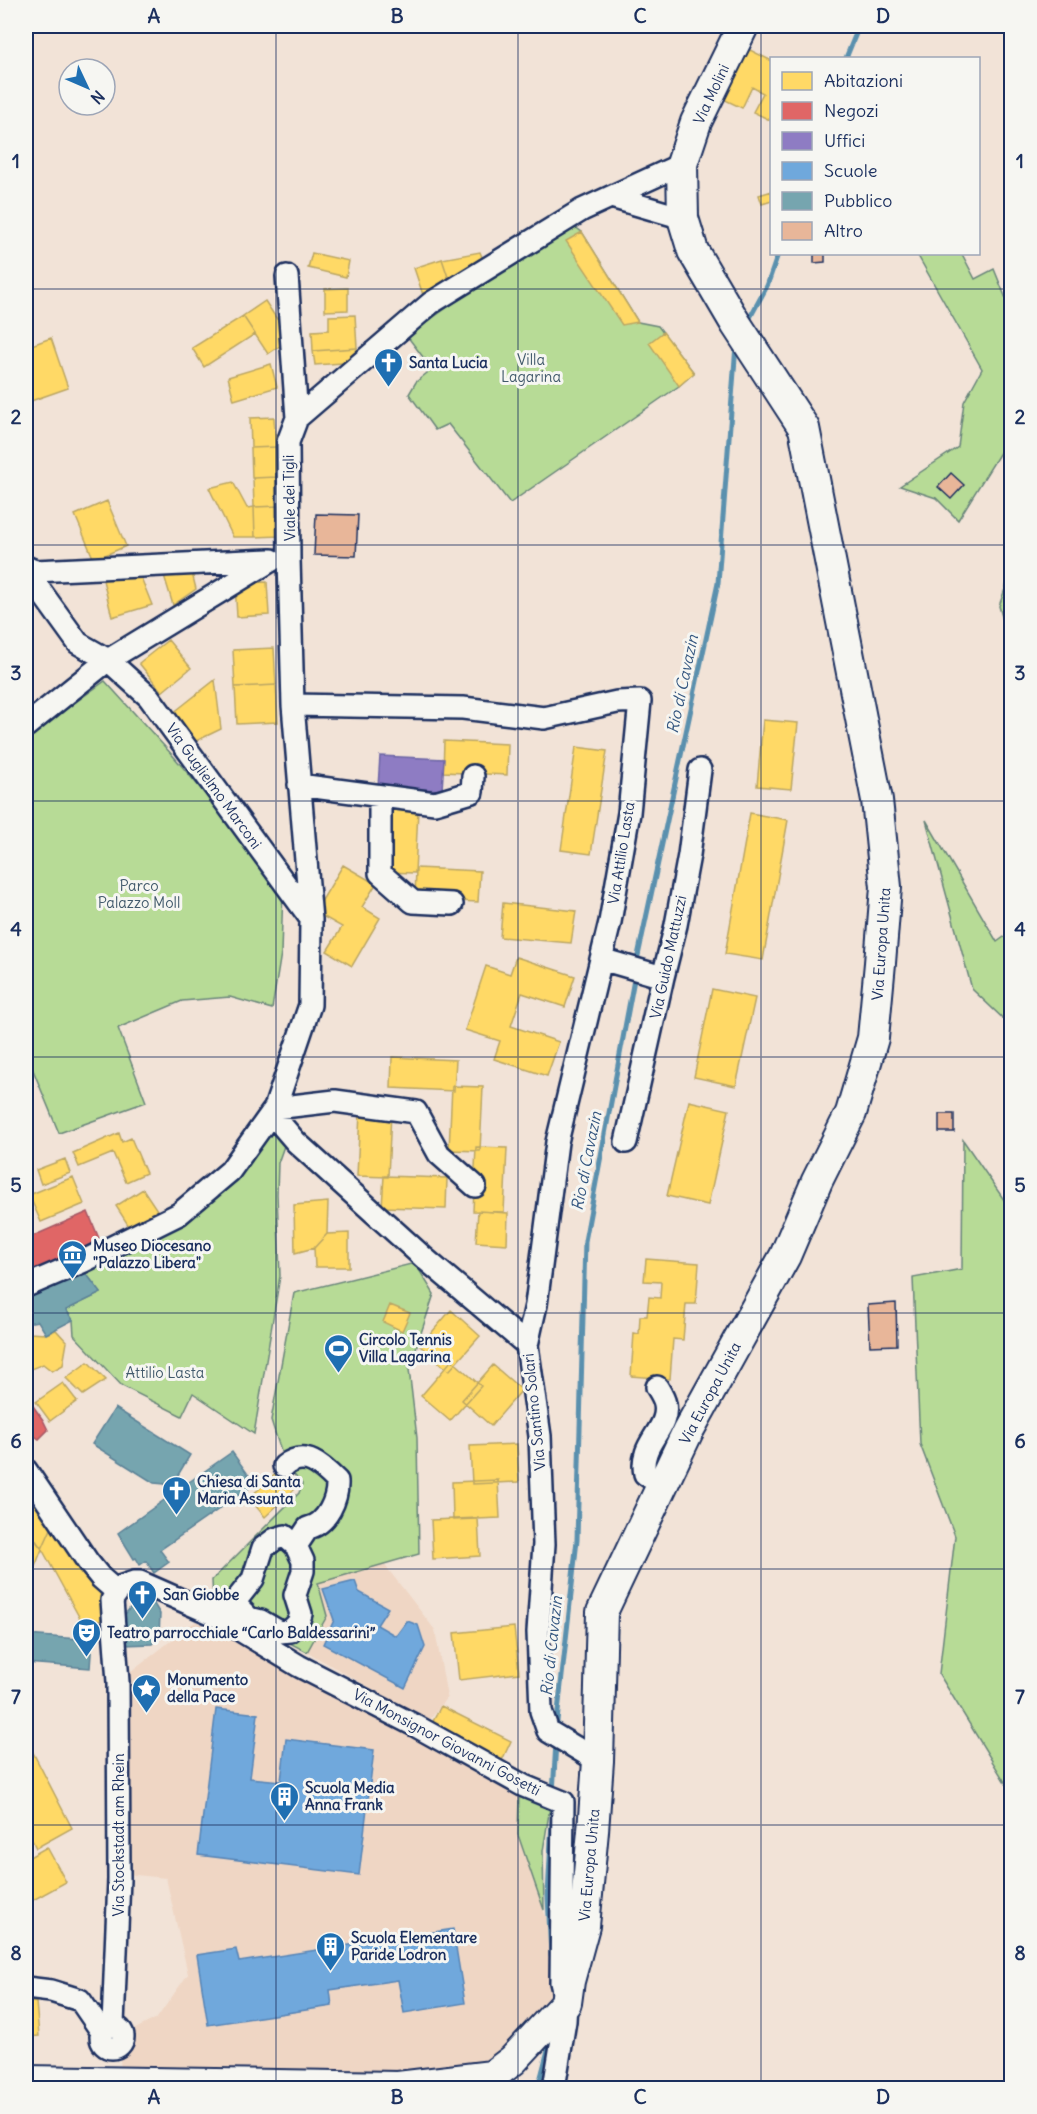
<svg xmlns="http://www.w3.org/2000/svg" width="1037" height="2114" font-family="Delius,sans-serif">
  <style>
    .built { fill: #efd6c4; fill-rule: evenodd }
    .green { fill: #b7db96; stroke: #69857a; stroke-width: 1.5 }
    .homes { fill: #ffd966; stroke: #bba664; stroke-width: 1.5 }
    .shops { fill: #e06666; stroke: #a55664; stroke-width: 1.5 }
    .offices { fill: #8e7cc3; stroke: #6c65a5; stroke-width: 1.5 }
    .schools { fill: #6fa8dc; stroke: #5684b6; stroke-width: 1.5 }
    .public { fill: #76a5af; stroke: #5b8297; stroke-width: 1.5 }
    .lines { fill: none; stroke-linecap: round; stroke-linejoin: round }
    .stream { stroke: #5a90ae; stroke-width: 5 }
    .building { fill: #e8b699; stroke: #1b2f5e; stroke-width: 1.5 }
    .street-casing { stroke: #1b2f5e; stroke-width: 26 }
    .secondary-casing { stroke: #1b2f5e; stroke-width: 34 }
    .street { stroke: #f6f6f2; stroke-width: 21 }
    .secondary { stroke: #f6f6f2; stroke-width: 30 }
    .grid { fill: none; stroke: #1b2f5e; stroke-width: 1.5; stroke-opacity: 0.55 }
    .labels { text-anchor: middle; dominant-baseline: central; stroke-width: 6; stroke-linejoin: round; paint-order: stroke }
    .street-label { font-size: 15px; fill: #1b2f5e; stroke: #f6f6f2 }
    .park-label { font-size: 15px; fill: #425a6c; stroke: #f6f6f2 }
    .poi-label { font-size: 15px; font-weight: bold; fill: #1b2f5e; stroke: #f6f6f2; text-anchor: start }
    .water-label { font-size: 16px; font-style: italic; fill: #355780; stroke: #f6f6f2 }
    .neatline { fill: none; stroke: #1b2f5e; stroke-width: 2 }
    .grid-label { font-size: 20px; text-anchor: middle; font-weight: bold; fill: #1b2f5e }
  </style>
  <rect width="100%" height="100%" fill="#f2e3d7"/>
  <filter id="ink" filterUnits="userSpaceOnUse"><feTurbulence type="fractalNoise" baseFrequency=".0167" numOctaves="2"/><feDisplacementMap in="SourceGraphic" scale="12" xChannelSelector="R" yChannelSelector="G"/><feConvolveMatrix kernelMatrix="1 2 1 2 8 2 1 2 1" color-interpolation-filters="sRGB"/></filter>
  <g filter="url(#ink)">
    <path class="built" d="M384,1564L435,1630L447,1697L429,1721L307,1652L327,1616L318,1583ZM355,1581L359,1592L388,1608L377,1625L396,1636L406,1621L418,1625L425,1647L405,1688L324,1644L334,1620L323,1589Z
      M196,1621L519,1794L518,1835L556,1947L547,2037L482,2079L121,2076L119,2037L157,2018L188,1974L166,1878L126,1874V1676ZM216,1710L258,1715L250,1778L281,1781L286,1739L374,1750L359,1875L198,1855ZM453,1929L464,2003L404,2013L398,1980L330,1990L331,2006L208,2025L197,1955L236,1949L239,1962Z"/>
    <path class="green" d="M568,222L582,232L638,322L658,326L694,373L679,386L510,503L448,424L435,430L409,394L416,382L432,369L407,336Z
      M917,254H962L975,279L994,269L1011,311V435L958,520L936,498L900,486L958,447L964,402L982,369Z
      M1011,572H1012L1011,649L999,606Z
      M105,681L175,758L283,887L281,953L272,1009L230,997L182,1001L118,1028L146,1102L59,1133L26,1053V738Z
      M926,820L997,942L1011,932V1026L972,989Z
      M277,1130L282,1134L284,1146L278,1163L277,1194L280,1276L254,1434L193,1393L182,1416L122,1386L74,1335L73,1320L66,1310L101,1293L81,1267L145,1239L265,1132Z
      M963,1140L1011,1210V1792L939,1674L955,1536L920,1444L913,1278L962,1269Z
      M415,1263L434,1294L409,1369L417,1438L419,1554L318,1583L327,1616L307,1652L213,1603L212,1580L299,1493L302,1484L285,1464L271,1420L294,1293Z
      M519,1794L550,1807L543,1851L544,1910L518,1835Z"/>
    <path class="homes" d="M744,47L772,61V121L753,112L763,93L752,87L742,108L719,97Z
      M772,191V201L762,204L759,195Z
      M582,232L638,322L622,325L566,241Z
      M480,252L484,262L450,283L442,259Z
      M312,253L349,261L346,277L308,268Z
      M442,259L452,289L424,298L414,268Z
      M348,288V310L325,311V289Z
      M265,301L290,339L268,354L243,316Z
      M355,315L357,348L313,351L312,331L329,330V316Z
      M243,316L255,334L204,367L192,348Z
      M663,332L694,373L679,386L649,343Z
      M51,338L68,388L28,402L26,396V347Z
      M357,348V362L315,365L313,351Z
      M271,364L277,387L234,400L228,377Z
      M274,417L276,447L251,448L250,418Z
      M276,447L277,477L252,478L251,448Z
      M277,477L279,506L254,507L253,478Z
      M233,482L247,508L254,507L255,537H233L209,488Z
      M107,501L126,546L94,560L75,515Z
      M279,506L280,536L255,537L254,507Z
      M191,569L196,589L173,605L163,572Z
      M140,575L152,605L112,617L102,576Z
      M267,582L269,615L237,617L235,583Z
      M168,640L191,668L162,692L139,663Z
      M274,648L276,685L235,687L233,650Z
      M215,680L221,729L196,741L173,713Z
      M276,685L278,722L237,724L235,687Z
      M763,720L798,723L791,789L757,786Z
      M444,741L508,744L507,775L443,772Z
      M576,747L607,751L591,854L561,850Z
      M387,808L418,810L415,873L384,872Z
      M750,813L788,820L763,960L725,954Z
      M343,865L376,884L362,907L380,918L352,966L327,951L342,927L315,912Z
      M416,868L480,871L478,902L415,899Z
      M503,903L576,911L571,943L500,937Z
      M516,957L575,976L565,1007L522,993L511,1026L559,1042L547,1076L494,1059L500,1041L465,1030L486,966L510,974Z
      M712,989L755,998L736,1086L694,1077Z
      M392,1057L456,1060L454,1091L391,1088Z
      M452,1086L483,1087L480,1151L449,1150Z
      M689,1101L729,1110L708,1205L667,1196Z
      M360,1112L391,1113L388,1177L357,1176Z
      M119,1133L122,1142L131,1138L146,1173L126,1182L113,1153L79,1167L73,1153Z
      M476,1147L507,1148L504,1212L473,1211Z
      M65,1159L70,1173L41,1184L36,1170Z
      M384,1176L447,1178L446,1209L382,1207Z
      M73,1177L84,1204L41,1222L29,1195Z
      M143,1189L159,1213L132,1231L116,1206Z
      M328,1202L327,1234L314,1248L295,1253L294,1205Z
      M478,1211L508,1213L507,1244L476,1242Z
      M349,1233V1267H315L314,1248L327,1234Z
      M646,1259L699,1263L696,1304H686L683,1340L673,1339L670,1379L631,1376L634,1333L639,1334L640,1316H647L649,1297L660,1298L661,1282L644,1281Z
      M390,1305L410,1313L402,1331L383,1322Z
      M451,1310L480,1336L449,1371L420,1346Z
      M26,1327L29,1333L46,1334L56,1330L67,1342L63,1365L52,1371L43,1364L26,1371Z
      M452,1360L481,1386L450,1421L421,1396Z
      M88,1362L106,1380L83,1395L66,1378Z
      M493,1365L522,1390L491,1426L462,1400Z
      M63,1383L77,1401L50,1421L36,1402Z
      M517,1444L519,1482L472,1484L470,1446Z
      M280,1470L296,1488L265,1517L249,1498Z
      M26,1477L55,1520L42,1549L26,1529Z
      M498,1480L500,1518L453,1520L452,1482Z
      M478,1518L480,1556L433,1559L431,1520Z
      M55,1520L99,1591L109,1619L83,1624L42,1549Z
      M30,1532L42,1549L28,1584L26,1582V1537Z
      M514,1627L519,1673L459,1680L454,1633Z
      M441,1706L511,1741L497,1771L427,1733Z
      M26,1739L72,1828L36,1848L26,1828Z
      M47,1847L66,1882L26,1904V1859Z
      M36,2002L39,2036L26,2037V2003Z"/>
    <path class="shops" d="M88,1212L103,1248L26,1275V1239Z
      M26,1396L43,1420L48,1430L39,1439L26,1430Z"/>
    <path class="offices" d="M380,756L444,759L442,790L378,787Z"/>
    <path class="schools" d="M355,1581L359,1592L388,1608L377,1625L396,1636L407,1621L418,1625L425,1647L405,1688L323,1644L334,1620L323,1589Z
      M216,1709L258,1714L250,1778L281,1781L286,1739L374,1750L359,1875L198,1855Z
      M453,1929L465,2003L404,2013L398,1980L330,1990L332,2006L208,2025L197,1955L236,1949L239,1962Z"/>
    <path class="public" d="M81,1267L101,1293L66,1310L73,1320L46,1334L38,1321L26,1323V1296Z
      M115,1408L190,1455L178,1475L179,1489L232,1452L255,1484L160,1550L169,1562L154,1573L146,1561L140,1565L136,1558L134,1559L118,1533L167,1498L165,1484L154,1483L92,1444Z
      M153,1596L154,1604L160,1614L159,1636L152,1644L124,1645V1616L132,1605L133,1597Z
      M26,1635L92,1640L90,1668L26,1663Z"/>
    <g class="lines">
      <path class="stream" d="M846,58L859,26
        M747,323L767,286L778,254
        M636,965L718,583L736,345
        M556,1730L577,1540L585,1241L635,974
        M553,1793L556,1742
        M551,1955L548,1896L553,1802
        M535,2088L541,2077L552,2035"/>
    </g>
    <path class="building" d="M814,254H825V262L814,263Z
      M951,473L964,485L951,499L938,487Z
      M316,514L358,515L356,556L314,555Z
      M939,1114H954V1132H939Z
      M896,1303L897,1345L870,1346L868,1305Z"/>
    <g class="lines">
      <defs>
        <path id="street" d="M611,197L683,218
          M287,276L297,418
          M26,567L35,571L270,560
          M26,571L78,643L108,660L149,697L311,919
          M293,705L463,708L544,718L617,702L640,701L629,813L610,922L557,1142L536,1305L527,1345L540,1436L544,1544L538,1632L541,1711L548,1731L598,1761
          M26,726L108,660L272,560
          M299,785L435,803L472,792L473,776
          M380,796V873L413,902L452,904
          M601,959L663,977
          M275,1108L278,1121L296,1142L423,1257L527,1345
          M275,1108L335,1101L416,1112L439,1154L475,1186
          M626,1142L663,977L676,925L689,855L700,770
          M26,1286L84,1261L179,1214L230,1171L275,1108L310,1005L311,920L293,705L289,559L288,442L297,418L431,303L582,210L682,164
          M657,1387C660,1392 664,1398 665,1404C670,1430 638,1443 645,1474L662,1486
          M284,1466C305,1449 322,1466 337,1481C338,1499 327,1524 308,1528L296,1546
          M26,1470L88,1562L101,1578L117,1592
          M215,1615L234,1603L249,1618L261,1621L280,1632L290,1631L298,1623L301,1614L295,1595L303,1571V1561L296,1546L285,1536L275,1539L263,1548L253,1579L234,1603
          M26,1988L51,1991L80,2000L102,2032
          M113,2025L119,1879L118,1682L112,1600L122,1586L134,1582H140L215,1615L299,1666L416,1726L524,1786L563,1802L561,1982L566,2003L565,2021L554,2088
          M101 2037a11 11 0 1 1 22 0a11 11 0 1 1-22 0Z"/>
        <path id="secondary" d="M26,2081L398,2087L492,2076L513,2060L566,2003L569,1981L584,1926L593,1831L598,1761L602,1612L688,1431L785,1256L817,1181L851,1113L873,1038L880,963L886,887L877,800L804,428L736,324L693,251L683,218L682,164L696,122L743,26"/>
      </defs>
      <use href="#street" class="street-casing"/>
      <use href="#secondary" class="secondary-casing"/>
      <use href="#street" class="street"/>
      <use href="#secondary" class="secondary"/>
    </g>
  </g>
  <path class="grid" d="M276,26V2088M518,26V2088M761,26V2088M26,289H1012M26,545H1012M26,801H1012M26,1057H1012M26,1313H1012M26,1569H1012M26,1825H1012"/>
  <defs>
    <symbol id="church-pin" viewBox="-11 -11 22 30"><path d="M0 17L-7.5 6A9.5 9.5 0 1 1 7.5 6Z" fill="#1f6fb2" stroke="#f6f6f2"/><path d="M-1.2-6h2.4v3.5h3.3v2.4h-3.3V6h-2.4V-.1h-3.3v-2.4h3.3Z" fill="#fff"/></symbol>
    <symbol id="museum-pin" viewBox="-11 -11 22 30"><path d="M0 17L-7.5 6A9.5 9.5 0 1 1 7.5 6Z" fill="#1f6fb2" stroke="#f6f6f2"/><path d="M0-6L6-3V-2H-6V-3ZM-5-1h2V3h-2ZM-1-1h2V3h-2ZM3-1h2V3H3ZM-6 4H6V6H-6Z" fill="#fff"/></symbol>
    <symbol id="stadium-pin" viewBox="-11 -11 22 30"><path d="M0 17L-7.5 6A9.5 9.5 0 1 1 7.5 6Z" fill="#1f6fb2" stroke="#f6f6f2"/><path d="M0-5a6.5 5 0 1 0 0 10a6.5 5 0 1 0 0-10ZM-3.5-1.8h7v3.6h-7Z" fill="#fff"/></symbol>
    <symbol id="theatre-pin" viewBox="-11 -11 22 30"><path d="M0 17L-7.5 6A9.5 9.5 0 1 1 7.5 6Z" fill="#1f6fb2" stroke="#f6f6f2"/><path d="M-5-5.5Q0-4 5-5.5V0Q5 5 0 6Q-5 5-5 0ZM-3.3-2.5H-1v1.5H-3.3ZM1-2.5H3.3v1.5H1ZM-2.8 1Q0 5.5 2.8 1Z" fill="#fff"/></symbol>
    <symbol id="sight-pin" viewBox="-11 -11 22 30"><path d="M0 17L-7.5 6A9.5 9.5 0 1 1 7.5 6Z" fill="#1f6fb2" stroke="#f6f6f2"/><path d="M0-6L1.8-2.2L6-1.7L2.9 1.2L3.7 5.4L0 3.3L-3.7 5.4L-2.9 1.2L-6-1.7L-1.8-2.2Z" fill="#fff"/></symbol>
    <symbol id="building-pin" viewBox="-11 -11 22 30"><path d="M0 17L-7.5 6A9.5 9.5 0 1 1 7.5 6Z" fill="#1f6fb2" stroke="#f6f6f2"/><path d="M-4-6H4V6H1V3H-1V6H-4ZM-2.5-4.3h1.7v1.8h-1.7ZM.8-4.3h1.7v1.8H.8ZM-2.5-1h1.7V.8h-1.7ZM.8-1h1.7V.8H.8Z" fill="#fff"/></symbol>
  </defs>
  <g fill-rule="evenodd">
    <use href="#church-pin" x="372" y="346" width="33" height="45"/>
    <use href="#museum-pin" x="56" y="1238" width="33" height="45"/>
    <use href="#stadium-pin" x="322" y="1332" width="33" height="45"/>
    <use href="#church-pin" x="160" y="1474" width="33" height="45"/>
    <use href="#church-pin" x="126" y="1578" width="33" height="45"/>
    <use href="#theatre-pin" x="70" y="1616" width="33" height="45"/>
    <use href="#sight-pin" x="130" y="1672" width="33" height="45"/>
    <use href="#building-pin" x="268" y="1780" width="33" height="45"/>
    <use href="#building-pin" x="314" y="1930" width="33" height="45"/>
  </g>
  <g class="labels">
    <g class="street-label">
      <text transform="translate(711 94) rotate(-65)">Via Molini</text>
      <text transform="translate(289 498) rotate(-91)">Viale dei Tigli</text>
      <text transform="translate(214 786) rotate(54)">Via Guglielmo Marconi</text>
      <text transform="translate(621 853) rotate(-81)">Via Attilio Lasta</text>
      <text transform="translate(881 944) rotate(-86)">Via Europa Unita</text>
      <text transform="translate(668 957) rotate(-78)">Via Guido Mattuzzi</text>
      <text transform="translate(710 1393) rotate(-62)">Via Europa Unita</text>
      <text transform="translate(534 1412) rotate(-96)">Via Santino Solari</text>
      <text transform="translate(447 1742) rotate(28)">Via Monsignor Giovanni Gosetti</text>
      <text transform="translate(118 1835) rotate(-90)">Via Stockstadt am Rhein</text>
      <text transform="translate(589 1865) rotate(-85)">Via Europa Unita</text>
    </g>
    <g class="park-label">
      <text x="531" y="359">Villa<tspan x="531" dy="17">Lagarina</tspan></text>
      <text x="139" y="885">Parco<tspan x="139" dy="17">Palazzo Moll</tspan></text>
      <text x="165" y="1372">Attilio Lasta</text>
    </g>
    <g class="poi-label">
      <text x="409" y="362">Santa Lucia</text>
      <text x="93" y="1245">Museo Diocesano<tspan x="93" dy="17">"Palazzo Libera"</tspan></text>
      <text x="359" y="1339">Circolo Tennis<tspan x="359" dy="17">Villa Lagarina</tspan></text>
      <text x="197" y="1481">Chiesa di Santa<tspan x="197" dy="17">Maria Assunta</tspan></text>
      <text x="163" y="1594">San Giobbe</text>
      <text x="107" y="1632">Teatro parrocchiale “Carlo Baldessarini”</text>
      <text x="167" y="1679">Monumento<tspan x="167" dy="17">della Pace</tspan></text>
      <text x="305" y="1787">Scuola Media<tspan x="305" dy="17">Anna Frank</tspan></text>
      <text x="351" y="1937">Scuola Elementare<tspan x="351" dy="17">Paride Lodron</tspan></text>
    </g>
    <g class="water-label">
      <text transform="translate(682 684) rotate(-78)">Rio di Cavazin</text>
      <text transform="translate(586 1161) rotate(-79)">Rio di Cavazin</text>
      <text transform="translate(551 1646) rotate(-84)">Rio di Cavazin</text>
    </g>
  </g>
  <rect width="1037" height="2114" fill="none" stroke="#f6f6f2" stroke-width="66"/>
  <rect x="770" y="57" width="210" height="198" fill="#f6f6f2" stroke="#9ea6b7" stroke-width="1.5"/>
  <rect x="782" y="72" width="30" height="18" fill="#ffd966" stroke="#9ea6b7" stroke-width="1.5"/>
  <text x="824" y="87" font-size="18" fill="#1b2f5e">Abitazioni</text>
  <rect x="782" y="102" width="30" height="18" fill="#e06666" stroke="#9ea6b7" stroke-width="1.5"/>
  <text x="824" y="117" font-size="18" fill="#1b2f5e">Negozi</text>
  <rect x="782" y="132" width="30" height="18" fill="#8e7cc3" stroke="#9ea6b7" stroke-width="1.5"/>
  <text x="824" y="147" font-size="18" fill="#1b2f5e">Uffici</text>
  <rect x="782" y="162" width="30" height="18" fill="#6fa8dc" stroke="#9ea6b7" stroke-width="1.5"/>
  <text x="824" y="177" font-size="18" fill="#1b2f5e">Scuole</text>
  <rect x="782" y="192" width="30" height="18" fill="#76a5af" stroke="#9ea6b7" stroke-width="1.5"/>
  <text x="824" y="207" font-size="18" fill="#1b2f5e">Pubblico</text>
  <rect x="782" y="222" width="30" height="18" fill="#e8b699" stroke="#9ea6b7" stroke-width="1.5"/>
  <text x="824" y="237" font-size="18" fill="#1b2f5e">Altro</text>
  <g transform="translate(87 87) rotate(134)"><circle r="28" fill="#f6f6f2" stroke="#9ea6b7" stroke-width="1.5"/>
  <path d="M0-4.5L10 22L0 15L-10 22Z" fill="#1f6fb2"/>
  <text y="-9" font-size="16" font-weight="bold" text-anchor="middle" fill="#1b2f5e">N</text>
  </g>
  <rect x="33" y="33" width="971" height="2048" class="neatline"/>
  <g class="grid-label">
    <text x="154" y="23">A</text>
    <text x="397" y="23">B</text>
    <text x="640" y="23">C</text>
    <text x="883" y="23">D</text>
    <text x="16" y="168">1</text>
    <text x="1020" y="168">1</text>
    <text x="16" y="424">2</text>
    <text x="1020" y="424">2</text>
    <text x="16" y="680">3</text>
    <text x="1020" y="680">3</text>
    <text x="16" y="936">4</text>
    <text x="1020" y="936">4</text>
    <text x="16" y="1192">5</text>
    <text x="1020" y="1192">5</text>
    <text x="16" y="1448">6</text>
    <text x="1020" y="1448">6</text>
    <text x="16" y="1704">7</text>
    <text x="1020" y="1704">7</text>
    <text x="16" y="1960">8</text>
    <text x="1020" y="1960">8</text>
    <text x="154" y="2104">A</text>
    <text x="397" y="2104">B</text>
    <text x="640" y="2104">C</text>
    <text x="883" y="2104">D</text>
  </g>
</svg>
